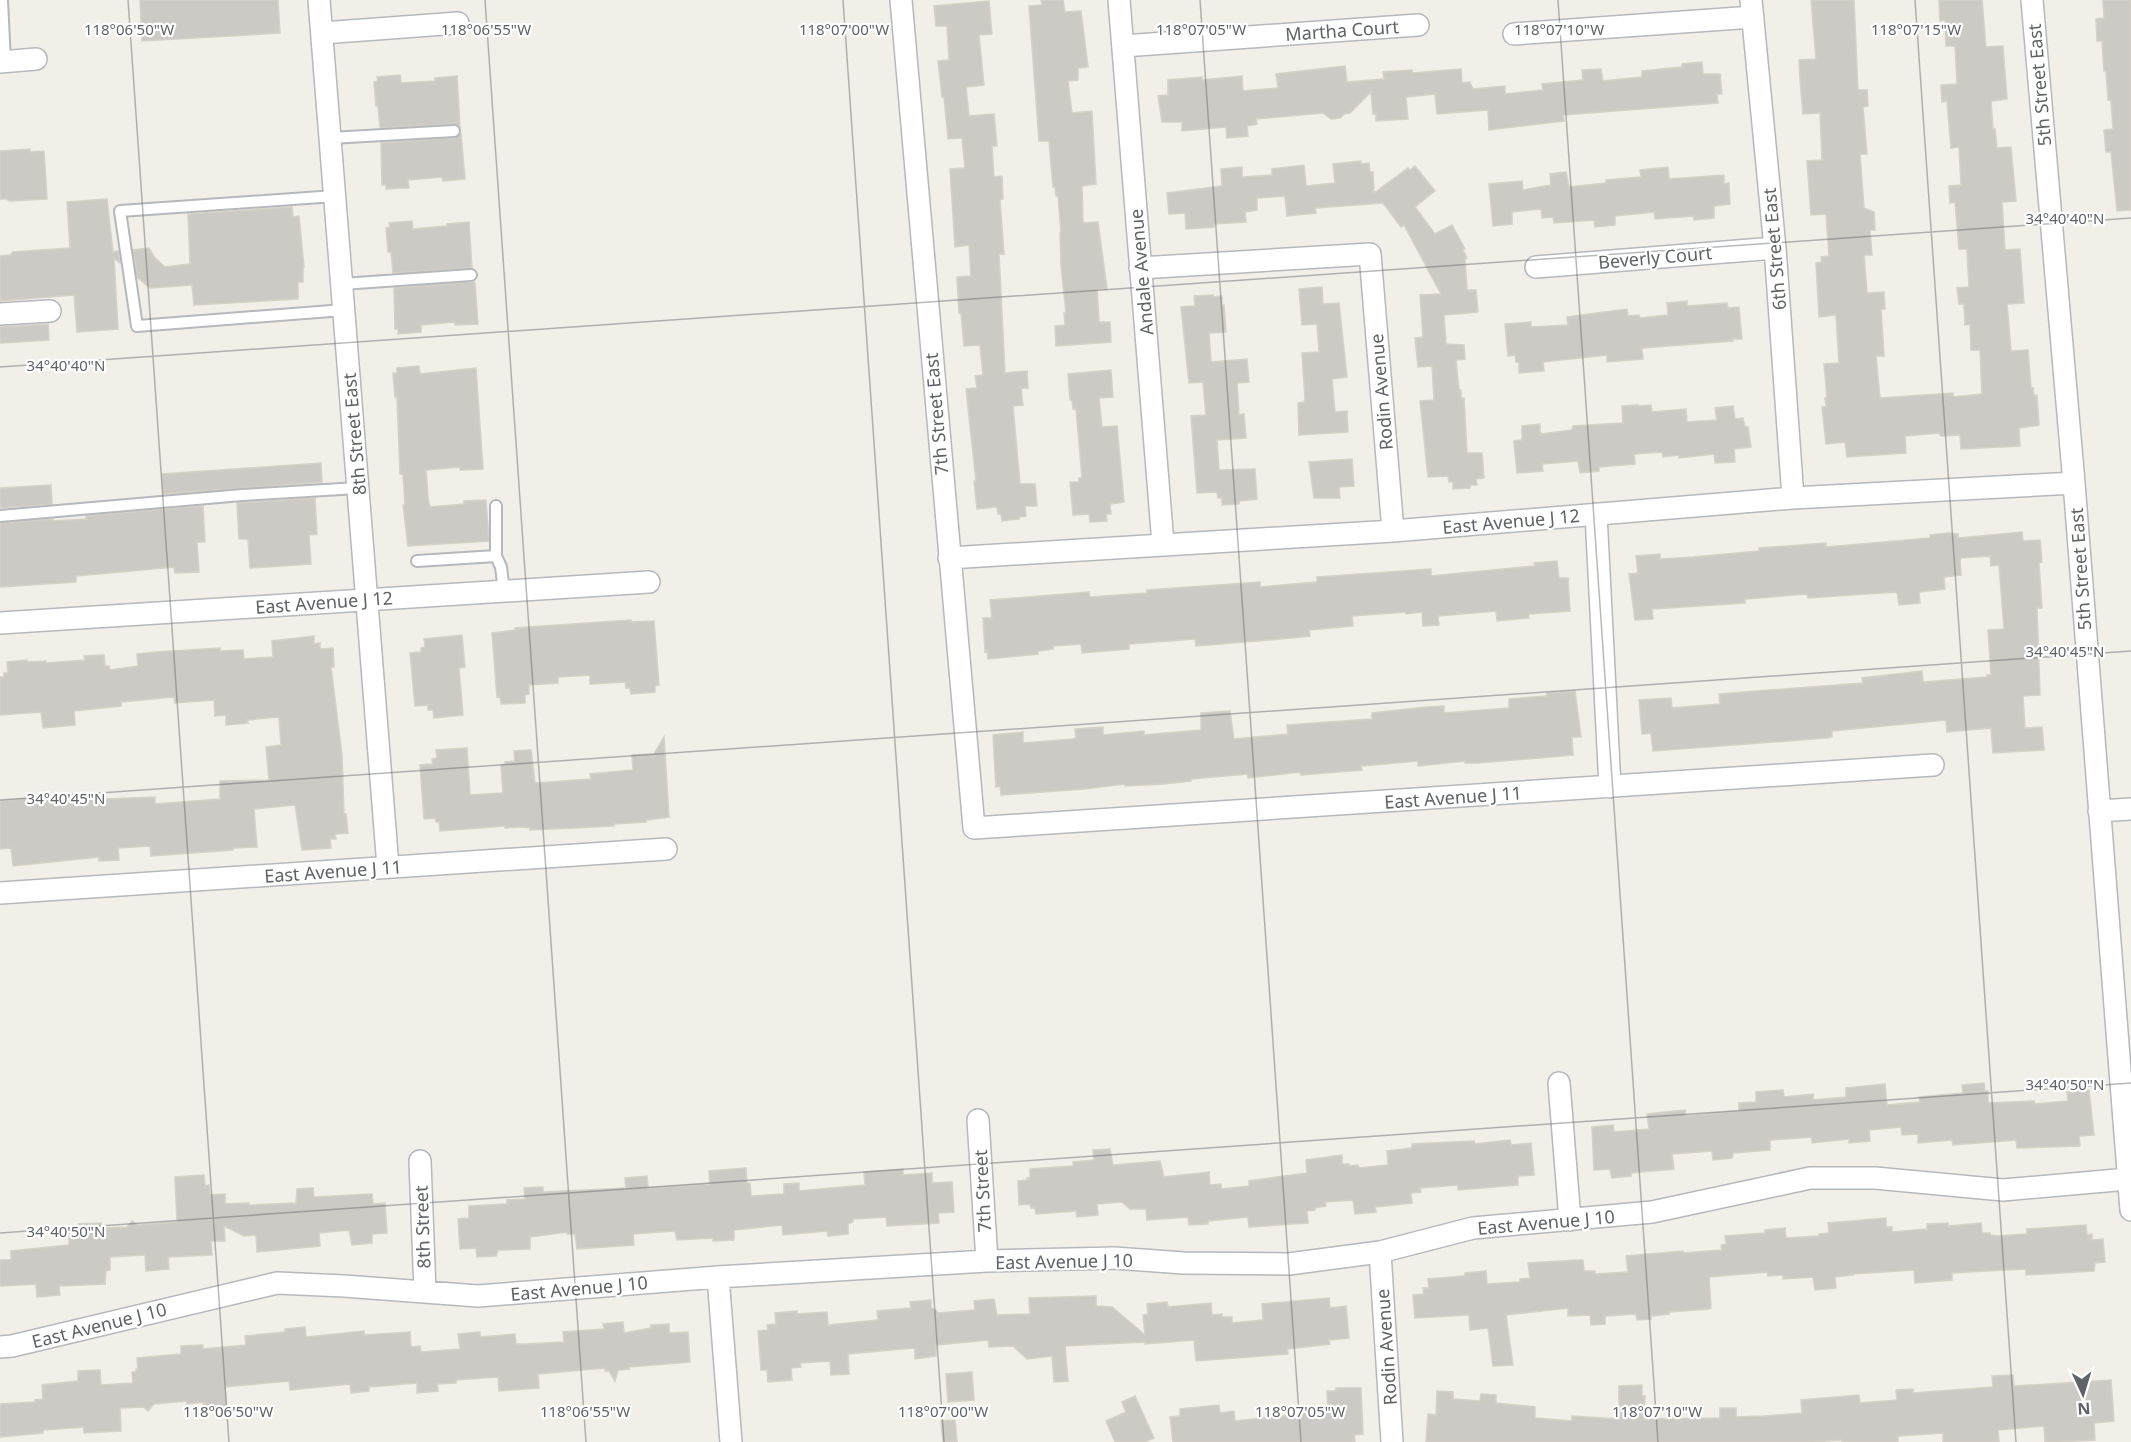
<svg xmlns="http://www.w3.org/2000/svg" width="2131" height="1442" font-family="'Noto Sans',sans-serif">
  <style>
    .building { fill: #cccac5; stroke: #d6d1c6; stroke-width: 1.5 }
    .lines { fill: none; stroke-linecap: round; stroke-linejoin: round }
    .lane-casing { stroke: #b5b8bc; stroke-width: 14 }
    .street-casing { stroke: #b5b8bc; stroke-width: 24 }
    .lane { stroke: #fff; stroke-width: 10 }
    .street { stroke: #fff; stroke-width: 21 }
    .ticks { fill: none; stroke: #5f6368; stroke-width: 1.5; stroke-opacity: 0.45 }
    .labels { text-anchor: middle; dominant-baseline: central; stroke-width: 4.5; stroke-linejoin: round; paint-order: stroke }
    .street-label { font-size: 18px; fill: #5f6368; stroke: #fff }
    .ticks-label { font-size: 15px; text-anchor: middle; fill: #5f6368; stroke: #fff; stroke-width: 4.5; stroke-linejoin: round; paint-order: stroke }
  </style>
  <rect width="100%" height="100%" fill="#f1efe8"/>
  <path class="building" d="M140,0H278L280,33L142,41Z
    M1041,0H1063L1065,12L1081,11L1088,67L1078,68V80L1068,81L1072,113L1092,111L1096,184L1082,186L1083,223L1098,222L1107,289H1097L1099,322H1110L1111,342L1056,346L1055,326L1065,325L1064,313H1066L1061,266L1060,233H1061L1058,196H1056L1055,187H1053L1049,141H1039L1029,6L1042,5Z
    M1811,0H1854L1858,90H1867L1868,106L1863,107L1867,154H1860L1864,208L1874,212L1875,230H1870L1872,255H1864L1867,293L1884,292L1885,309H1881L1884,356H1876L1880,398L1953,393V397L1982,394L1980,350H1971L1970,324L1965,325L1964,304H1959L1957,288L1969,287L1967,249H1959L1955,202L1950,203L1949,186L1961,185L1959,147L1951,148L1947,101L1942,102L1941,85L1957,84L1955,46H1946L1945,20L1940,21L1939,0H1982L1986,47L2003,46L2007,99L1991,101L1993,129H1995L1997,148L2011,147L2016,201L2002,202L2005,250L2020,249L2024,303L2007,304L2011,351L2028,350L2031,388H2033L2034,396L2037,395L2039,425L2019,428L2020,446L1961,449L1960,435L1941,436L1939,433L1905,436L1906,453L1847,457L1845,442L1826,444L1822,407H1826L1825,398H1827L1824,364L1839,363L1836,315L1819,317L1816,263L1822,262L1821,257L1829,256L1826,214L1811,215L1807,161L1822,160L1820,113L1803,114L1800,80L1799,60L1816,59Z
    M2103,0H2131V210L2117,211L2111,152H2106L2104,130L2113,129L2111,100H2108L2106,71H2104L2102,41H2097L2096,19L2104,18Z
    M989,1L992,34L979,35L984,85L966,87L969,116L994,114L997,146H992L994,177L1002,176L1003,199L1000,200L1004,254H999L1005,373L1027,371L1028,388H1021L1023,405L1013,406L1020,484H1035L1037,506H1025L1026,516L1019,517V519L1002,521L1001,514H998L997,507L977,509L974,481H976L966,389L977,388L975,376L983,375L980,345L964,346L961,313H959L957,277L971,276L969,245L955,247L950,169L965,168L962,138L948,139L944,97H942L938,61L949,60L947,26H936L934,6Z
    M1702,62L1703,74H1720L1722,94H1717L1718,103L1563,115L1564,121L1489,130L1488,110L1437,114L1435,94L1406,97L1408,119L1376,121V114H1373L1371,92L1350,113L1344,114L1340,118L1331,119L1323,113L1256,119L1257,124L1247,126L1248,136L1227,138L1226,127L1182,131V122H1162L1158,96L1168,95V80L1202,77V80L1242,76L1243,91L1278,88L1276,74L1345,66L1347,82L1384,79L1383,72L1412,70V73L1461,69L1462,83L1470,82L1473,89L1505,86V94L1543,90L1542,84L1583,80L1582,70L1601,69L1603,81L1642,77V71L1682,67V64Z
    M400,75L401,83L435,81V78L457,76L460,127L454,124L380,128L378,106H376L374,82L378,81L377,77Z
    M461,134L465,179L443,181L442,177L408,180L409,188H402L386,189V185H382L381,143L454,138Z
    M30,149V152L44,151L47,199L10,201L6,199H0V151Z
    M1361,161V164L1369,163L1370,172H1373L1374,193L1408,168L1410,170L1415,166L1435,191L1415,207L1435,234L1452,225L1465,249L1463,250L1467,258L1465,259L1467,290H1476L1478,312L1444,315L1446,344L1464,345L1465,359L1456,360L1459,390H1461V398H1464L1467,453H1482L1484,478L1476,479L1477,485H1470V488L1453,489V482H1449L1448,476L1428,477L1420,401L1434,400L1432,366L1418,367L1415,338L1423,337L1420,295L1441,294L1404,225L1401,227L1383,203L1315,208L1316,213L1287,216L1285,196L1257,198V210L1245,212L1246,222L1214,224V227L1186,229L1185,213L1169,214L1167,193L1222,186L1221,169L1242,167V177L1272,175V169L1304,165L1306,186L1335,183L1333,164Z
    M1668,167L1669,179L1724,175V184L1729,183L1730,204L1714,206V218L1694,220V216L1655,219L1654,212L1615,216V225L1595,227L1594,220L1554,223L1553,217L1542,218L1541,209L1512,212V224L1493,226L1489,184L1522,181L1523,190L1551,185L1550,174L1566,172L1569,187L1606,183V180L1641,177L1640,170Z
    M107,199L113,252L118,251L120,263L114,258L118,329L77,332L74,295L0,301V256L10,255L13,252L70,248L67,202Z
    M292,207L293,217L299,216L304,267H303V282H298V299L194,305L192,285L150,288L137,277L133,250L149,248L155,258L165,267L190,264L188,214Z
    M412,221L413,229L447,226V224L469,222L472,268L393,273L391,252H388L386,228H390L389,223Z
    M473,282L475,283L478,324L455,325V322L421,325V332L398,334V329H395L394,288Z
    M1322,287L1323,304L1339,303L1347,377L1332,379L1335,412L1347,411L1348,432L1299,435L1298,403L1304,402L1305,399L1302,353L1319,352L1317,324L1302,325L1299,289Z
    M1213,295V297L1222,296V305H1224L1226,332L1209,333L1211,362L1247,359L1249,382L1237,383L1239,415L1244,414L1246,438L1217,440L1219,470L1255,469L1257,499L1239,501V504L1222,505V498H1218L1217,492L1197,493L1191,416L1206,415L1203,382L1189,383L1181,307L1195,306L1194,296Z
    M1687,301V306L1727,303L1728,308L1739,307L1742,339H1733V341L1642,348L1643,359L1607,362V355L1543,362L1544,371L1519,373V362H1516L1515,355L1508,356L1505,324L1531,322V327L1568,325L1567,317L1627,309L1628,316L1639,315L1640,318L1668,315L1667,303Z
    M48,324L49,340L0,343V327Z
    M419,366L420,374L476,368L483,469L462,470H460V467L426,470L428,498L430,507L464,504V501L486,500L489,541L408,546L403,505H405L403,474H400L397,397H395L393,373H397V368Z
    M1111,370L1113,397L1099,398L1102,427L1117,426L1124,502L1110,504L1111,514H1106L1107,521L1090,522L1089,514L1073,515L1070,482H1079V478H1082L1076,408L1073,409L1072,400H1070L1068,374Z
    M1638,405V406L1651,405L1652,412L1686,409L1687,422L1717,420L1715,408L1733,406L1735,419L1743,418L1745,427H1748L1751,447L1734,449L1735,462L1715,463L1714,454L1679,458V455L1663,457L1662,452L1634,454L1635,464L1599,467V471L1580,473L1578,461L1542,464L1543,471L1517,473L1514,441L1522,440V426L1540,424V432L1542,434L1572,430L1573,426L1623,423L1622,406Z
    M1352,459L1354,486L1339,487L1340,498H1314L1309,462Z
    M321,463L322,482L163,494L162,474Z
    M51,485L52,504L0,508V488Z
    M315,498L317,534L309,535L311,564L250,568L248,539H239L237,503Z
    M203,506L205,542H197L199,572L175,573L174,567L76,576V582L0,587V523L53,519V521L86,519V516Z
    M2022,532L2023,541L2040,540L2042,562L2039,563L2042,608H2037L2040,695L2023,696L2025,728L2042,727L2044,750L1993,753L1991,728L1947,732L1946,720L1832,731V737L1827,738L1653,751L1651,733L1642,734L1639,700L1671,698L1672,708L1720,704L1719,694L1863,683L1862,678L1922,671L1923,682L1987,677V675H1991L1988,630L2004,629L1999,565L1991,566L1990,556L1960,558L1961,575L1944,577L1945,589L1919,592L1920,603L1899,605L1897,592L1808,598L1807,594L1745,599V603L1652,609L1653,619L1635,620L1629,574L1638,573L1636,556L1660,554V559L1694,557L1759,551V548L1787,546L1826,543V547L1930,538V535L1949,533L1958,534V538Z
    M1557,561L1559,578H1568L1570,611L1528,614L1529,618L1497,621L1496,611L1438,616L1439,625L1423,626L1422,612L1406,614V612L1352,616L1353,626L1309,630L1310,636L1269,640L1196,646L1195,639L1129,644V649L1082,653L1081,644L1053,646V649L1038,651V654L988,659L987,651L985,652L983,618H992L990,600L1089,592L1090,597L1147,593V590L1260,582V587L1317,582V577L1431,569V576L1535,566L1534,563Z
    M631,620V622L654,621L659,685L655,686V692L631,694L630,688H626L625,682L590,684V675L558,677V683L529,685V694L525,695V703L501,704L500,696L497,697L492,633L516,630L515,628Z
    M462,635L465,667L459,668L463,715L434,718L433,710H428V705L415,706L410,653L421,652V648L425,647L424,639Z
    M314,636V644L320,643V649L333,648L334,667H331L342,755L344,814H346L348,833L335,834L336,839H330L331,848L302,850L295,805L254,809L257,847L233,848V850L151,856L150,846L118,848L119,860L99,861V857L13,866L11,848L0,849V801L80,793V800L155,797V804L220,799V781L269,780L266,747L281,745L279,717L247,720L248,723L226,725V715L215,716L214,700L175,703L174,697L121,702V706L74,711L75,725L43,728L41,712L0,715V677H4V673H8L7,662L27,660V662L46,661V663L85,660L84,656L104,655L105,666H109L110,670L138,666L137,654L156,652L220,648V651L243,650L244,659L273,657L272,641Z
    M1575,691L1581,737H1572L1573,755L1478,763H1465V761L1418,766V761L1361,766L1362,770L1301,775L1300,772L1248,778V774L1191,779V781L1163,784L1125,786V784L1084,789L1001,795L1000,786L996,787L993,735L1023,732V743L1073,739L1076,738L1075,729L1103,727V735L1144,731V735L1201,730V713L1230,711L1234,739L1288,734L1287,725L1372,719V713L1426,707L1444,706V713L1509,708V699L1547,696V693Z
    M664,737L669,817L646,820V822L614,824V826L530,830V828L525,827L505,828V826L440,831L439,822H436L435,818L424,819L420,765L433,764L432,759L437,758L436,750L467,748L470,795L503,793L501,765L505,764V762L515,761L514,751L531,750L535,783L591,779L590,774L633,770L632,755L654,754Z
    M1984,1083L1985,1091H1988V1103L2034,1101L2035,1104L2068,1101L2067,1092L2089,1090L2094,1135L2079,1136L2080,1146L2017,1148L2016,1140L1953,1145L1952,1140L1918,1143V1134L1902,1135L1901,1127L1869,1130L1870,1141L1849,1143V1139L1812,1143V1137L1770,1140V1150L1733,1153L1732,1158L1713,1160L1712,1151L1672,1154L1674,1169L1631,1173V1176L1612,1178L1610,1169L1594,1170L1592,1127L1613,1125L1614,1132L1649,1129L1647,1114L1685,1110V1116L1739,1111V1103L1756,1102V1092L1783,1090L1784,1097L1813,1094V1100L1846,1097V1088L1885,1084L1887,1105L1920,1102L1919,1097L1963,1093L1962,1085Z
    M1510,1140L1511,1145L1531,1143L1534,1175L1518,1176V1185L1458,1190V1185L1420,1188L1421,1192L1411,1193L1412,1203L1375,1207L1376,1212L1355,1214L1353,1200L1325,1202L1326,1206L1315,1208V1210L1307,1211L1308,1223L1249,1227L1248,1217L1208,1221V1224L1189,1225L1188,1217L1147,1220L1146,1209H1130L1122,1202L1097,1204L1098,1215L1077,1217L1076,1211L1036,1214L1035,1208H1031L1030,1204L1019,1205L1018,1181L1028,1180L1027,1178H1030V1169L1073,1166V1162L1094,1160L1093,1150L1110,1149L1113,1165L1160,1161L1164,1177L1209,1172L1210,1185L1221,1184V1189L1249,1186V1181L1307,1173L1306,1160L1342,1155V1164H1349V1166L1358,1165L1359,1168L1388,1165L1387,1151L1412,1148V1144L1474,1141L1475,1144Z
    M746,1168L747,1184L750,1183L751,1196L784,1194V1184L799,1183V1191L865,1185L864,1172L903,1169V1175L932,1173V1183L952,1182L954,1212L938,1213L939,1223L887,1226L886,1217L853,1219V1222L848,1224V1234L828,1236L827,1231L783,1235L782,1225L734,1230V1240L713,1241V1238L677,1240L675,1231L633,1234L634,1245L577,1249L575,1234H567V1232L530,1237V1249L498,1250L496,1256L477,1257L476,1248L460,1249L458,1219L469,1218V1206L507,1204V1200L525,1199L524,1188L543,1187V1192L626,1188L625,1178L647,1176L648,1188L710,1184L709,1171Z
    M204,1175L205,1186L209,1185L210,1195L225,1194V1204L249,1203V1205L296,1203L297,1189L313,1188L314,1197L372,1194L373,1204L385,1203L387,1233L372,1234V1243L352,1245L349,1230L319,1233L320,1246L257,1252L256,1235L244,1236L224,1226L225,1241H211L212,1255L168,1257L169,1269L146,1271L145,1255L110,1257V1270L106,1271L105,1284L59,1286L60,1295L37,1297L36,1284L0,1286V1260H11V1251L69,1245V1230H78V1224L101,1223V1228L127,1227L132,1221L138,1225L177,1222L175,1177Z
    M1886,1218V1227H1892V1232L1927,1229V1224L1948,1223V1226L1981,1223L1982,1233H1990V1235L1998,1236L2027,1234V1229L2086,1225L2087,1235L2092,1234V1240L2103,1239L2105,1262L2095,1263L2094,1271L2026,1275V1269L1985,1271L1952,1273V1280L1915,1283L1914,1270L1852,1274L1853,1275L1835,1277L1836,1288L1815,1290L1813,1277L1783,1279V1275L1768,1276L1767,1272L1709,1277L1711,1308L1708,1309L1669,1312V1314L1651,1316V1319L1637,1320L1636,1314L1605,1316V1324L1591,1325L1590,1315L1568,1316V1308L1506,1315L1513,1365L1493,1366L1488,1328L1470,1330L1469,1315L1415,1318L1413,1295L1424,1294L1423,1288H1429L1428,1279L1465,1276V1273L1486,1271L1487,1284L1520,1282V1279L1530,1278L1528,1263L1579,1260H1583L1584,1271H1595V1274L1628,1272L1626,1256L1683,1251V1253L1722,1250L1721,1245L1726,1244L1725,1236L1765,1233V1230L1785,1228L1786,1238L1819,1236V1234L1829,1233L1828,1223Z
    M1096,1296V1306L1112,1307L1145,1335L1143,1315L1148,1314L1147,1304L1167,1302L1168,1307L1211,1303L1212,1315L1222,1314V1317H1232V1323L1263,1320L1262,1304L1329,1298L1330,1308L1346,1306L1349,1338L1329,1340L1330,1344L1287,1349L1288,1354L1196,1361L1194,1340L1145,1344V1342L1065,1346L1068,1381L1054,1382L1052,1356L1027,1359L1013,1346L989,1347L988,1340L936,1345V1356L915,1359V1349L913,1348L848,1354L849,1374L831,1375L830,1361L800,1363L801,1367L791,1368L792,1380L768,1382L767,1370H761L758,1331L768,1330L767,1325L776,1324L775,1313L797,1311V1314L827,1312L828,1325L878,1320L877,1311L911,1308L910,1302L931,1300V1308L936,1310L938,1313L975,1310L974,1301L994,1299L997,1315L1030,1314L1029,1298Z
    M623,1322L624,1333L651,1328V1325L669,1324V1333L688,1332L690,1362L629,1367V1369L618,1370L615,1381L609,1371H605V1368L538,1374L539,1388L499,1391L498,1377L456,1380V1383L437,1384L438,1391L417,1393V1383L369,1387V1391L351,1393L350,1384L290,1390L289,1381L225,1387L226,1407L203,1409V1402L187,1404V1401L154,1404L148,1411L143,1407L120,1408L121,1431L84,1433V1427L43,1430V1433L0,1437V1404L35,1402V1400L43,1399L42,1385L78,1381V1371L100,1370L101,1385L133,1383L132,1372H136V1369H138L137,1358L181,1354V1346L203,1345V1349L246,1345L245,1336L285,1332V1329L305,1327L306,1337L364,1331V1335L410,1332L411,1347L420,1346L421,1352L460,1349L458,1334L480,1332V1337L515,1334L516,1344H526L564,1342L563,1332L604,1329L603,1324Z
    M972,1372L974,1400L948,1402L946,1374Z
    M2013,1375L2014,1386L2111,1380L2114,1421L2094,1423L2095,1440L2058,1442H2045L2044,1426L1998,1430L1999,1442H1943V1433L1898,1436V1442H1842V1440L1813,1442H1426L1428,1414L1436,1415L1437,1391L1453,1392V1399L1480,1401L1481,1394L1496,1395V1403L1535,1407V1418L1572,1421V1416L1619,1419V1386L1642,1385V1396H1645L1644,1419L1720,1418V1408H1736V1417L1764,1416L1802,1413L1801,1400L1859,1395L1860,1403L1897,1400L1896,1390L1913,1389V1393L1993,1387L1992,1376Z
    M1336,1388H1361L1363,1434L1354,1435L1355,1442H1173L1170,1417L1180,1416V1409L1219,1405L1220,1413L1234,1411L1235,1421L1328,1411L1327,1391H1336Z
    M1135,1396L1154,1438L1145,1442H1115L1106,1421L1126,1412L1122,1402Z
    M955,1420L957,1442H943L941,1421Z"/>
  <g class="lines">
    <defs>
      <path id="lane" d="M2,0L5,62
        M330,138L454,131
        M335,196L120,211L137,326L344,310
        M342,284L471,275
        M496,506V556
        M0,516L242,495L358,488
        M417,561L496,556L501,567L504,591"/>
      <path id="street" d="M319,0L388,867
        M901,0L974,828L1933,765
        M1119,0L1163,544
        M1751,0L1775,248L1793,498
        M2032,0L2074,483L2131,1210
        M322,33L458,23
        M1514,34L1753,17
        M1123,46L1418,25
        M0,62L36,59
        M1536,267L1775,248
        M1140,268L1370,254L1393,531
        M0,314L50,311
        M1596,514L1610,787
        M949,558L1393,531L1793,498L2074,483
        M0,623L649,582
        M2099,811L2131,809
        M0,893L666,849
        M1559,1083L1570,1220
        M978,1120L987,1261
        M420,1161L425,1292
        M1380,1252L1392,1442
        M718,1277L731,1442
        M0,1347L12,1346L277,1283L344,1286L478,1296L718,1277L987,1261L1114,1258L1184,1263L1289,1264L1380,1252L1473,1228L1652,1212L1810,1178H1875L2003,1190L2128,1179"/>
    </defs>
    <use href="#lane" class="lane-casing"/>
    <use href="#street" class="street-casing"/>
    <use href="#lane" class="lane"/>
    <use href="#street" class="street"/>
  </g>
  <path class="ticks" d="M128,0L229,1442M485,0L586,1442M843,0L944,1442M1200,0L1301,1442M1558,0L1658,1442M1915,0L2016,1442M0,367L2131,218M0,800L2131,651M0,1233L2131,1083"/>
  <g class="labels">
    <g class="street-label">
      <text transform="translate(1342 30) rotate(-4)">Martha Court</text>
      <text transform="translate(2039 85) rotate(-95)">5th Street East</text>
      <text transform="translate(1774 249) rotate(-95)">6th Street East</text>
      <text transform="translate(1655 257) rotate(-5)">Beverly Court</text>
      <text transform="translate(1141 272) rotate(-95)">Andale Avenue</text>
      <text transform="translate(1381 392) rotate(-95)">Rodin Avenue</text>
      <text transform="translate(936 414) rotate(-95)">7th Street East</text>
      <text transform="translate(354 434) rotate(-95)">8th Street East</text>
      <text transform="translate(1511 521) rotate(-5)">East Avenue J 12</text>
      <text transform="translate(2080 569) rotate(-94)">5th Street East</text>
      <text transform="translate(324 602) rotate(-4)">East Avenue J 12</text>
      <text transform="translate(1453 797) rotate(-4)">East Avenue J 11</text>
      <text transform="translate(333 871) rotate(-4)">East Avenue J 11</text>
      <text transform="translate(982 1191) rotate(-93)">7th Street</text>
      <text transform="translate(1546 1222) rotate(-5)">East Avenue J 10</text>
      <text transform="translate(422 1227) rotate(-92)">8th Street</text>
      <text transform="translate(1064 1261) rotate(-1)">East Avenue J 10</text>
      <text transform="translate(579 1288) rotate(-5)">East Avenue J 10</text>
      <text transform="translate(99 1325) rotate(-14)">East Avenue J 10</text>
      <text transform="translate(1386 1347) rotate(-94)">Rodin Avenue</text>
    </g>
  </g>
  <g class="ticks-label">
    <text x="129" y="35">118°06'50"W</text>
    <text x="486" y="35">118°06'55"W</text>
    <text x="844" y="35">118°07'00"W</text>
    <text x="1201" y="35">118°07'05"W</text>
    <text x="1559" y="35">118°07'10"W</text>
    <text x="1916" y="35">118°07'15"W</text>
    <text x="2065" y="224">34°40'40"N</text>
    <text x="66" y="371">34°40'40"N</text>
    <text x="2065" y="657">34°40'45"N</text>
    <text x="66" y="804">34°40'45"N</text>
    <text x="2065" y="1090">34°40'50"N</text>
    <text x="66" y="1237">34°40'50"N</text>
    <text x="228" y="1417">118°06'50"W</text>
    <text x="585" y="1417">118°06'55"W</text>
    <text x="943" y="1417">118°07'00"W</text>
    <text x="1300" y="1417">118°07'05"W</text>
    <text x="1657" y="1417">118°07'10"W</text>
  </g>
  <g transform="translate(2083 1394) rotate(176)" stroke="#ffffff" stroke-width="4.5" paint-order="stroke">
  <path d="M0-4.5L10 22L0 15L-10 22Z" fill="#5f6368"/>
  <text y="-9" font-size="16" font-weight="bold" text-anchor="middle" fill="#5f6368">N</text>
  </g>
</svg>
